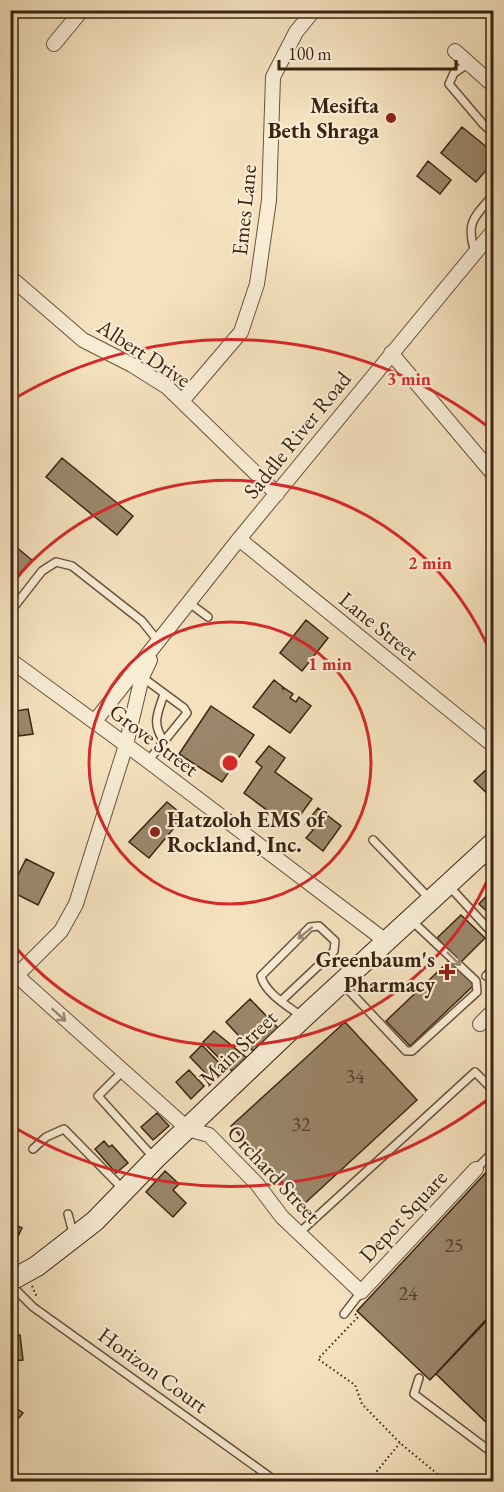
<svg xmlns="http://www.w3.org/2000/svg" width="504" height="1492" font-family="'EB Garamond',serif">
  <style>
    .building { fill: #9b876b; stroke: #3b2512; stroke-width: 1.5 }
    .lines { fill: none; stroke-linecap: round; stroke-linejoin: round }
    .service-casing { stroke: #69543d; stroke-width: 10 }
    .minor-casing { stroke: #69543d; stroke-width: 16 }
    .secondary-casing { stroke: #3b2512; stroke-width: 22 }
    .path { stroke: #3b2512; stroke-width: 2; stroke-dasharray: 1.5 3; stroke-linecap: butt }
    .service { stroke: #f8ecd5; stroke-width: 7 }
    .minor { stroke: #f8ecd5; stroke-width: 14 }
    .secondary { stroke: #f8ecd5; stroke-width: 20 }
    .oneway { stroke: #9a8874 }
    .ring { fill: none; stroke: #d62828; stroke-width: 3 }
    .poi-dot { fill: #8f2418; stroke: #f8ecd5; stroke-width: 2 }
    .labels { text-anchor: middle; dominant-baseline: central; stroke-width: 4.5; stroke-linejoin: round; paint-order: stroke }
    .number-label { font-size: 20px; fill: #533e28 }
    .poi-label { font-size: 22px; font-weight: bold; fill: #3b2512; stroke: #f8ecd5; text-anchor: end }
    .street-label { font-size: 22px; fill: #3b2512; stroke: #f8ecd5 }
    .centre { fill: #d62828; stroke: #f8ecd5; stroke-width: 3 }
    .ring-label { font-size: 18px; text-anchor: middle; font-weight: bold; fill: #d62828; stroke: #f8ecd5; stroke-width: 4.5; stroke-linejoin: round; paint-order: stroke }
  </style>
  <rect width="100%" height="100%" fill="#f4e1be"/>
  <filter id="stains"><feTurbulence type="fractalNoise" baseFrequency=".00333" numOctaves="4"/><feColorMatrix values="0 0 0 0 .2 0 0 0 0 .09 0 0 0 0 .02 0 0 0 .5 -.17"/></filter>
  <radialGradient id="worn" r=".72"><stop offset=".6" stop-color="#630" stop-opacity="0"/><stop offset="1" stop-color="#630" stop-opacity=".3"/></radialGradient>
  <path class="building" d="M462,127L494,153V161L476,182L441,153Z
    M428,161L451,180L440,194L417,176Z
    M62,458L133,516L117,535L46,477Z
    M10,542L32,560L13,584L10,582Z
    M306,620L328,638L302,671L280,653Z
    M274,680L283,687V689L284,688L293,694L290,698L296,702L299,697L311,706L290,733L253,707Z
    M211,706L254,735L222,782L179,754Z
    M28,709L33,734L19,736L18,730L10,732V712Z
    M269,746L285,758L275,772L312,799L291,828L244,793L262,767L256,762Z
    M491,765L494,768V800L474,781Z
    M167,802L184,816L149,858L129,842Z
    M318,808L341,826L323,851L306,838L313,830L305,824Z
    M26,859L54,873L38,905L10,891Z
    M494,888V918L479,904Z
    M461,915L485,938L461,962L437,938Z
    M450,960L474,985L410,1046L386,1021Z
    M250,999L278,1028L253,1051L226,1022Z
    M345,1022L417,1100L303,1205L231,1126Z
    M214,1031L247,1058L232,1071L203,1042Z
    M202,1045L225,1069L213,1081L190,1057Z
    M189,1070L204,1086L191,1099L176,1082Z
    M157,1113L169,1126L153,1140L141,1127Z
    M104,1141L109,1147L112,1145L128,1163L116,1173L95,1149Z
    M494,1164V1311L430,1380L357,1311Z
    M165,1171L179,1184L173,1190L186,1203L173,1217L146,1192Z
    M10,1223L22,1228L12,1249L10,1248Z
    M494,1313V1430L436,1374Z
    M20,1335L23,1360L10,1361V1336Z
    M10,1404L23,1413L10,1429Z"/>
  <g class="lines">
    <defs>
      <path id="service" d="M469,63L454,73L449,84L483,124L494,134
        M475,252C465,221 475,217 494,194
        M10,484H12
        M188,602L208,617
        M10,612L42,571L56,562L72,566L142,621L158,641
        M142,677L184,708L187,713L148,761
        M164,741C151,723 158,713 164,694
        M373,840L429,898
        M449,886L494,935
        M486,976L494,968
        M342,983L406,1051H412L477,992L476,981L412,921
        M281,1001L334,951L335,941L319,926L310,927L261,976C265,993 288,1006 301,1016
        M122,1072L98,1096L154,1158
        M33,1149L46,1137L64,1129L124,1190
        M476,1169L494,1151
        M68,1214L73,1233
        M299,1233L475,1072L494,1091
        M10,1284L33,1307L277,1482
        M344,1314L361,1292
        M419,1378L414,1394L494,1454"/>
      <path id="minor" d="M54,44L82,10
        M455,51L494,86
        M10,277L83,340L132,365L167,387L277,494
        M391,353L494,475
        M182,401L241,332L257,284L269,200L273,77L296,32L314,10
        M239,539L494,746
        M10,660L148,761L387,942
        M95,721L239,539L494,230
        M16,975L188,1129L209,1135L257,1184L282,1217L361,1292L476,1169
        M12,980L61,931L76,904L126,745L142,677L150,660
        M480,1024L494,1010"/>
      <path id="secondary" d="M10,1281L37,1266L95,1221L155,1159L303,1018L494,842"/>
    </defs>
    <use href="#service" class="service-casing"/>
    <use href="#minor" class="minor-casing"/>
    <use href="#secondary" class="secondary-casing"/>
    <path class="path" d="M32,1286L37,1297
      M355,1314L358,1317L318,1359L355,1385L362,1404L400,1443L447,1482
      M368,1482L400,1443"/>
    <use href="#service" class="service"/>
    <use href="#minor" class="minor"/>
    <use href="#secondary" class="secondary"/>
  </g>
  <defs><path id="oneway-shaft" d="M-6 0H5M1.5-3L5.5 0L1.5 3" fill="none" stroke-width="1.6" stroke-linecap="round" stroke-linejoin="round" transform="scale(1.5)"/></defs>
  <g class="oneway">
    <use href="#oneway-shaft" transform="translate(305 933) rotate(141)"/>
    <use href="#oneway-shaft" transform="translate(454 959) rotate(44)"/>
    <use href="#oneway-shaft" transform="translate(59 1015) rotate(43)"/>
  </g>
  <g class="ring">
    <circle cx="230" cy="763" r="141"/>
    <path d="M493 867A283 283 0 0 1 12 943M12 583A283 283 0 0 1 493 659"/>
    <path d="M491 1097A424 424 0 0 1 12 1126M12 400A424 424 0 0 1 491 429"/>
  </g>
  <g class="poi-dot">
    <circle cx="391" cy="118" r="6"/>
    <circle cx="155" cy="832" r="6"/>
    <path d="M444 963h6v6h6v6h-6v6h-6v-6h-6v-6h6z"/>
  </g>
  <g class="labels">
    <g class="number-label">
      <text x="355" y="1076">34</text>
      <text x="301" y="1124">32</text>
      <text x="454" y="1245">25</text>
      <text x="408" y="1293">24</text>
    </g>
    <g class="poi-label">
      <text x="379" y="105">Mesifta<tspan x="379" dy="25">Beth Shraga</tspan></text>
      <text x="167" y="819" text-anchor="start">Hatzoloh EMS of<tspan x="167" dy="25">Rockland, Inc.</tspan></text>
      <text x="435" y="959">Greenbaum's<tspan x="435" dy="25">Pharmacy</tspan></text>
    </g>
    <g class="street-label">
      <text transform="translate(244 210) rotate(-84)">Emes Lane</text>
      <text transform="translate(144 353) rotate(33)">Albert Drive</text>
      <text transform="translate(297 435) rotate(-51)">Saddle River Road</text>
      <text transform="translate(379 626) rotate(39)">Lane Street</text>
      <text transform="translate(154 740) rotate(37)">Grove Street</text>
      <text transform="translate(238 1048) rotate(-44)">Main Street</text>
      <text transform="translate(274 1174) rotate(47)">Orchard Street</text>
      <text transform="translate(403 1216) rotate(-47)">Depot Square</text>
      <text transform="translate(153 1370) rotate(36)">Horizon Court</text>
    </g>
  </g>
  <circle cx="230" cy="763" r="9" class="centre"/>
  <g class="ring-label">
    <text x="409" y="385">3 min</text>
    <text x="430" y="569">2 min</text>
    <text x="330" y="670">1 min</text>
  </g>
  <rect width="504" height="1492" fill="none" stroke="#f4e1be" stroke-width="36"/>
  <rect x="12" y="12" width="480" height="1468" fill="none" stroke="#3b2512" stroke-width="3"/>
  <rect x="18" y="18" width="468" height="1456" fill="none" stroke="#3b2512" stroke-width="1.5"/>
  <path d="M279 60v9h177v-9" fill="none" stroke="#3b2512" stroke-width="3"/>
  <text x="288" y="60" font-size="18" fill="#3b2512" stroke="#f8ecd5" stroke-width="4.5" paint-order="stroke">100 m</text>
  <rect width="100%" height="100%" filter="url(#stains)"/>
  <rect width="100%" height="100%" fill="url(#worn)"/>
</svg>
